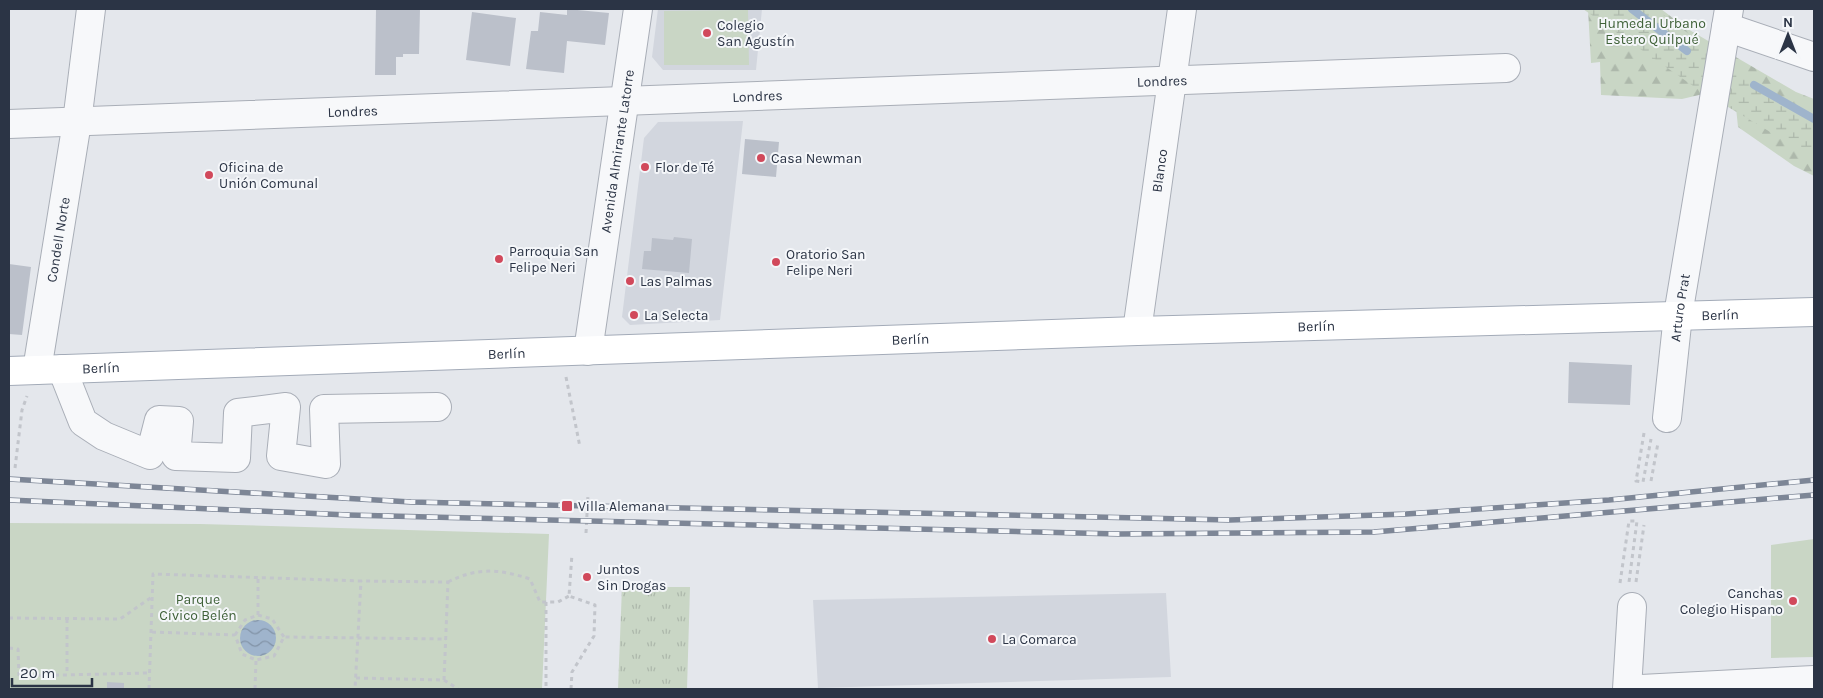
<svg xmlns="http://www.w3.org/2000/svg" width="1823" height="698" font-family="Karla,sans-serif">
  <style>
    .built { fill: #d2d6de }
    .grass { fill: url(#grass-tufts) }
    .forest { fill: url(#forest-firs) }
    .wetland { fill: url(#wetland-marsh) }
    .green { fill: #c9d6c5 }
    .water { fill: url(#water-waves) }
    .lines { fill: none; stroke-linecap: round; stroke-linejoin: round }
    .stream { stroke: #9fb4cc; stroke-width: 8 }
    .building { fill: #bbc0ca }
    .minor-casing { stroke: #a9aeb7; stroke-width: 30 }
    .major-casing { stroke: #a3abb8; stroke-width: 30 }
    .path { stroke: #c2c5cb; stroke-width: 3; stroke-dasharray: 4 4; stroke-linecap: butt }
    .minor { stroke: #f7f8fa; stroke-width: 28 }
    .major { stroke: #fff; stroke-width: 28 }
    .rail-casing { stroke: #7d8696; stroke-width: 5.5 }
    .rail { stroke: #f4f6f9; stroke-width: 4; stroke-dasharray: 11; stroke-linecap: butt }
    .poi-dot { fill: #d1495b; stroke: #f4f6f9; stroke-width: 2 }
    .labels { text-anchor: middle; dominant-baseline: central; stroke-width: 4; stroke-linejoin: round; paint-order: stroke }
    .park-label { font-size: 14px; fill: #3f6138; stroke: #f4f6f9 }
    .poi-label { font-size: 14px; fill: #2b3445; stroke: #f4f6f9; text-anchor: start }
    .street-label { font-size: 14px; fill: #2b3445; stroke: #f4f6f9 }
  </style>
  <defs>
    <pattern id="grass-tufts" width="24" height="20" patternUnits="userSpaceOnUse" patternTransform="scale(1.25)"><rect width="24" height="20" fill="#c9d6c5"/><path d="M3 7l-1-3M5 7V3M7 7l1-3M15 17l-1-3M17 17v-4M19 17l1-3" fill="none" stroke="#adb8ab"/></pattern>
    <pattern id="forest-firs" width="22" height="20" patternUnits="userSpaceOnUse" patternTransform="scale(1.25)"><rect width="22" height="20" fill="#c9d6c5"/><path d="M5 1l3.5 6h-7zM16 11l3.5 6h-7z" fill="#adb8ab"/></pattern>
    <pattern id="wetland-marsh" width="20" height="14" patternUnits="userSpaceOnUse" patternTransform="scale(1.25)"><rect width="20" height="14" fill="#c9d6c5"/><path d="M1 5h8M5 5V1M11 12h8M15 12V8" fill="none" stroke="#adb8ab"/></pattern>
    <pattern id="water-waves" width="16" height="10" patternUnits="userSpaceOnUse" patternTransform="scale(1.25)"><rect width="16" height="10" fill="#9fb4cc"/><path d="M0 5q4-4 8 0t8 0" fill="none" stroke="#8293a7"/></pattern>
  </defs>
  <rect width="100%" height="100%" fill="#e4e7ec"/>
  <path class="built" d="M658,9H762L756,70H663L652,57Z
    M743,121L720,320L630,325L622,317L644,138L658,122Z
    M1166,593L1171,677L818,688L813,600Z"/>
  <path class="grass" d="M622,587H690L687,689H618Z"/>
  <path class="forest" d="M1588,9H1661L1686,28L1796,92L1814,99V176L1794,166L1738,127L1735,98L1699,95L1682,99L1601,95L1600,62L1591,63Z"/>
  <path class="wetland" d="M1583,9H1656L1710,50L1780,97L1814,116V158L1696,88Z"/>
  <path class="green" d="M748,10L749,65H664V11Z
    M9,523L200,524L549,534L542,689H9Z
    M1814,539V657L1771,658V545Z"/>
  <path class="water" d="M240 638a18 18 0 1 1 36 0a18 18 0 1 1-36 0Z"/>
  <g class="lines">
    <path class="stream" d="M1632,9L1687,51
      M1754,85L1814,119"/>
  </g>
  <path class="building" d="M376,9H420L419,54H403V57H396V75H375Z
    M567,9L609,13L605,45L567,41L564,73L526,69L531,31H538L540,12L567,15Z
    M472,12L516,18L510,66L466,60Z
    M745,139L779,142L776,177L742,174Z
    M674,237L692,239L689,273L642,269L644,251H651L652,238L673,240Z
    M9,264L31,267L22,335L9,334Z
    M1569,362L1632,365L1630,405L1568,403Z
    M107,682L124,683V689H107Z"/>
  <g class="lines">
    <defs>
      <g id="minor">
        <path d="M1726,27L1814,57"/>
        <path id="s1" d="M9,124L1506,68"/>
        <path id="s2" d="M1137,331L1182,9"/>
        <path id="s3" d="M588,351L638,9"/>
        <path d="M62,369L83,422L104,436L150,455L159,420L179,421L176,456L236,458L238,413L286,407L281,456L326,464L324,409L437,407"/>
        <path id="s4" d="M37,370L77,122L91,9"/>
        <path id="s5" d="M1667,418L1678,315L1729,9"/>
        <path d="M1627,689L1632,607"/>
        <path d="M1641,689L1814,680"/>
      </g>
      <g id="major">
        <path id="s6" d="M9,371L1137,331L1814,312"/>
      </g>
    </defs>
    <use href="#minor" class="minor-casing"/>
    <use href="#major" class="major-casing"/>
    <path class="path" d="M566,377L580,447
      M1644,433L1636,481L1643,482L1651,439
      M15,468L22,410L27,396
      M1651,481L1658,443
      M586,533L588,495
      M448,582C478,567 499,569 530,579L540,602H558L569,596
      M1636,582L1644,525
      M1620,583L1629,521H1637L1629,582
      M546,602V689
      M258,615L272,619L284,637
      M9,618L120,619L152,597
      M67,619V675
      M152,632L235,635L242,654L256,660L274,656L284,637L446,639
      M235,635L245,620L258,615V578
      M9,648L18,649L19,676L148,673
      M356,678L444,680L448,582L361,581
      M444,680L458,689
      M149,689L153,574L361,581L355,689
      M255,689L256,660
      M571,689L572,672L594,636L595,605L569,596L572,554"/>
    <use href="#minor" class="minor"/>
    <use href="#major" class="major"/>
    <defs>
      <path id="rail" d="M9,479L411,502L1230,520L1406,514L1609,500L1814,480
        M9,500L348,515L1119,534L1374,532L1814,495"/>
    </defs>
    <use href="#rail" class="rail-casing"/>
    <use href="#rail" class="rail"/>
  </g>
  <g class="poi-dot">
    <circle cx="707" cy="33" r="5"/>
    <circle cx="761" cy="158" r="5"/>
    <circle cx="645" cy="167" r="5"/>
    <circle cx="209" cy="175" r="5"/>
    <circle cx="499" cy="259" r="5"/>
    <circle cx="776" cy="262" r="5"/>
    <circle cx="630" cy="281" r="5"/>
    <circle cx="634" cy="315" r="5"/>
    <rect x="561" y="500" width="12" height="12" rx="2.5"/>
    <circle cx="587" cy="577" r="5"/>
    <circle cx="1793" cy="601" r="5"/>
    <circle cx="992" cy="639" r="5"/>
  </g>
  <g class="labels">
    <g class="park-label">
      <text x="1652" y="23">Humedal Urbano<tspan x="1652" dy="16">Estero Quilpué</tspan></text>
      <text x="198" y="599">Parque<tspan x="198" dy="16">Cívico Belén</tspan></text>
    </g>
    <g class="poi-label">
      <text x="717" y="25">Colegio<tspan x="717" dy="16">San Agustín</tspan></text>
      <text x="771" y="158">Casa Newman</text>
      <text x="219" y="167">Oficina de<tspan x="219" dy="16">Unión Comunal</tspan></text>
      <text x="655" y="167">Flor de Té</text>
      <text x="509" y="251">Parroquia San<tspan x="509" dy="16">Felipe Neri</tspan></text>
      <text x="786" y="254">Oratorio San<tspan x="786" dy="16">Felipe Neri</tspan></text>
      <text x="640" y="281">Las Palmas</text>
      <text x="644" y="315">La Selecta</text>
      <text x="578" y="506">Villa Alemana</text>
      <text x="597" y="569">Juntos<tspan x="597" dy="16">Sin Drogas</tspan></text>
      <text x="1783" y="593" text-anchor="end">Canchas<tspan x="1783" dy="16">Colegio Hispano</tspan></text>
      <text x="1002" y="639">La Comarca</text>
    </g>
    <g class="street-label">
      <text stroke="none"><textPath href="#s1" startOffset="1154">Londres</textPath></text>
      <text stroke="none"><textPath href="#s1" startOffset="749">Londres</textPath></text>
      <text stroke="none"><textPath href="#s1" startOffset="344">Londres</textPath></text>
      <text stroke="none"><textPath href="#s3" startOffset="202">Avenida Almirante Latorre</textPath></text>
      <text stroke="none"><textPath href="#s2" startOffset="162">Blanco</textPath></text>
      <text stroke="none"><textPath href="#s4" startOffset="132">Condell Norte</textPath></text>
      <text stroke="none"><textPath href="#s5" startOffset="111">Arturo Prat</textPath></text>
      <text stroke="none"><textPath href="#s6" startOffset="1712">Berlín</textPath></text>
      <text stroke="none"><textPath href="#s6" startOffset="1308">Berlín</textPath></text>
      <text stroke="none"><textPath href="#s6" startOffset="902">Berlín</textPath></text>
      <text stroke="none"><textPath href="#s6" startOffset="498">Berlín</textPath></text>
      <text stroke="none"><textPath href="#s6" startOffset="92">Berlín</textPath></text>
    </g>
  </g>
  <rect width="1823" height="698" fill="none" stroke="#2b3445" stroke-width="20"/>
  <g transform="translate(1788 35)" stroke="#f4f6f9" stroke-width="4" paint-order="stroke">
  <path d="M0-4L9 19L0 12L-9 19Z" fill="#2b3445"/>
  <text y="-8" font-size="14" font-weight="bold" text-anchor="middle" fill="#2b3445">N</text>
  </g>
  <path d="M12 678v8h80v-8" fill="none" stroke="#2b3445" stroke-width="2.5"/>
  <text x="20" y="678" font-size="15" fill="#2b3445" stroke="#f4f6f9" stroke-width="4" paint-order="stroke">20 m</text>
</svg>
